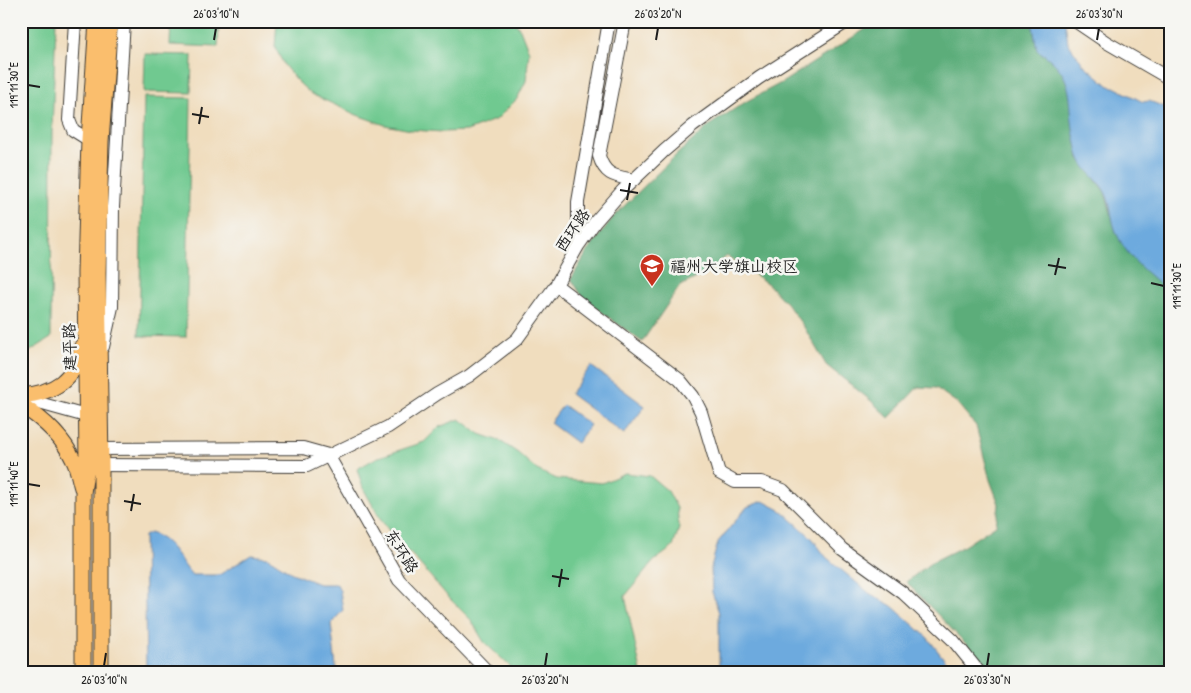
<svg xmlns="http://www.w3.org/2000/svg" width="1191" height="693" font-family="'Patrick Hand','LXGW WenKai TC',sans-serif">
  <style>
    .green { fill: #70c990; stroke: #467256 }
    .forest { fill: #5cad7a; stroke: #3c644b }
    .water { fill: #6daade; stroke: #44637d }
    .lines { fill: none; stroke-linecap: round; stroke-linejoin: round }
    .minor-casing { stroke: #3c3934; stroke-width: 14 }
    .major-casing { stroke: #3c3934; stroke-width: 17 }
    .minor { stroke: #fff; stroke-width: 12 }
    .major { stroke: #fabe6d; stroke-width: 15 }
    .ticks { fill: none; stroke: #1c1c1c; stroke-width: 2 }
    .labels { text-anchor: middle; dominant-baseline: central; stroke-width: 5; stroke-linejoin: round; paint-order: stroke }
    .street-label { font-size: 16px; fill: #1c1c1c; stroke: #f6f6f2 }
    .poi-label { font-size: 16px; fill: #1c1c1c; stroke: #f6f6f2; text-anchor: start }
    .neatline { fill: none; stroke: #1c1c1c; stroke-width: 2 }
    .ticks-label { font-size: 12px; text-anchor: middle; fill: #1c1c1c }
  </style>
  <rect width="100%" height="100%" fill="#f6f6f2"/>
  <filter id="ink" filterUnits="userSpaceOnUse"><feTurbulence type="fractalNoise" baseFrequency=".02" numOctaves="2"/><feDisplacementMap in="SourceGraphic" scale="10" xChannelSelector="R" yChannelSelector="G"/><feConvolveMatrix kernelMatrix="1 2 1 2 8 2 1 2 1" color-interpolation-filters="sRGB"/></filter>
  <filter id="wash" filterUnits="userSpaceOnUse"><feTurbulence type="fractalNoise" baseFrequency=".0096" numOctaves="4" result="noise"/><feDisplacementMap in="SourceGraphic" scale="20" xChannelSelector="R" yChannelSelector="G"/><feGaussianBlur stdDeviation="1.12" result="paint"/><feColorMatrix in="noise" values="0 0 0 0 0 0 0 0 0 0 0 0 0 0 0 0 0 1.4 0 .05"/><feComposite in="paint" operator="in"/></filter>
  <g filter="url(#wash)">
    <rect width="100%" height="100%" fill="#f0ddbe"/>
    <path class="green" d="M21,21H56L52,132L51,338L21,357Z
      M171,21H219L218,47L170,45Z
      M277,21H514L520,29L529,52L526,81L517,99L497,119L467,131L443,132L411,130L385,125L357,115L311,94L296,80L284,65L275,47Z
      M145,54L192,55L191,93L144,92Z
      M144,97L191,98L186,337L139,336Z
      M460,419L480,434L500,441L518,453L537,470L557,479L602,483L625,473L650,476L668,491L677,508L679,528L673,547L654,561L625,596L641,672H516L484,642L471,620L449,598L412,555L399,544L381,520L363,488L357,469L376,458L424,442L439,427Z"/>
    <path class="forest" d="M878,21H1032L1037,50L1051,59L1064,74L1070,91L1074,132L1079,158L1105,192L1116,232L1155,280L1170,292V672H989L966,644L906,582L932,562L964,546L996,525L999,504L990,480L976,426L957,403L936,388L918,387L889,418L870,400L826,365L804,327L787,304L768,284L727,256L705,274L680,286L642,342L584,299L571,279L589,249L614,216L676,155L711,124L747,101L783,82Z"/>
    <path class="water" d="M1032,21H1065L1068,43L1083,64L1109,86L1114,87L1143,102L1149,101L1170,109V292C1149,275 1124,256 1115,229C1111,218 1111,203 1105,192C1099,180 1085,171 1080,159C1077,153 1077,146 1075,140C1066,99 1079,76 1037,50Z
      M591,366L645,406L624,434L570,394Z
      M563,405L590,425L577,443L550,423Z
      M763,501L782,511L812,538L826,557L869,593L892,606L927,637L954,672H719V613L712,592L711,567L718,542L747,507Z
      M150,533C172,540 178,559 192,575H219L251,555L267,557L292,573L319,584H337L340,591L343,610L331,624L336,667L340,672H146L144,536Z"/>
  </g>
  <g filter="url(#ink)">
    <g class="lines">
      <defs>
        <path id="minor" d="M75,21L69,120L73,130L89,140
          M625,21L599,156C605,176 615,176 634,180
          M1075,21L1106,42L1170,79
          M578,246V202L609,21
          M556,285L680,380L693,396L701,412L719,473L735,482H761L783,490L842,549L903,593L953,640L979,672
          M103,347L112,307L113,207L124,21
          M21,398L93,418
          M92,449L303,448L328,455
          M328,455L399,580L488,672
          M91,465L307,466L388,427L437,394L469,376L517,339L556,285L578,246L595,222L623,190L664,151L693,126L759,78L848,21"/>
        <path id="major" d="M21,396C54,393 75,380 82,346
          M21,405C43,419 63,437 74,461C78,469 79,479 82,488
          M83,672V493L87,465L85,273L89,140L97,21
          M101,672V465L98,273L101,141L110,21"/>
      </defs>
      <use href="#minor" class="minor-casing"/>
      <use href="#major" class="major-casing"/>
      <use href="#minor" class="minor"/>
      <use href="#major" class="major"/>
    </g>
  </g>
  <path class="ticks" d="M214,40L216,28M656,40L658,28M1097,40L1099,28M28,85L40,87M192,114L209,117M199,124L202,107M620,190L638,193M627,200L630,183M1048,265L1066,268M1055,275L1059,258M1151,283L1164,286M28,484L40,486M124,501L141,504M131,511L134,494M552,576L569,579M559,587L562,569M104,666L106,653M545,666L547,653M987,666L989,653"/>
  <defs>
    <symbol id="university-pin" viewBox="-11 -11 22 30"><path d="M0 17L-7.5 6A9.5 9.5 0 1 1 7.5 6Z" fill="#c8321e" stroke="#f6f6f2"/><path d="M0-5L7-2L0 1L-7-2ZM-4 1L0 2.5L4 1V4Q0 6-4 4Z" fill="#fff"/></symbol>
  </defs>
  <g fill-rule="evenodd">
    <use href="#university-pin" x="638" y="252" width="28" height="38"/>
  </g>
  <g class="labels">
    <g class="street-label">
      <text transform="translate(572 230) rotate(-56)">西环路</text>
      <text transform="translate(69 347) rotate(-91)">建平路</text>
      <text transform="translate(402 551) rotate(58)">东环路</text>
    </g>
    <g class="poi-label">
      <text x="670" y="266">福州大学旗山校区</text>
    </g>
  </g>
  <rect width="1191" height="693" fill="none" stroke="#f6f6f2" stroke-width="55"/>
  <rect x="28" y="28" width="1136" height="638" class="neatline"/>
  <g class="ticks-label">
    <text x="216" y="18">26°03'10"N</text>
    <text x="658" y="18">26°03'20"N</text>
    <text x="1099" y="18">26°03'30"N</text>
    <text transform="translate(14 85) rotate(-90)" y="4">119°11'30"E</text>
    <text transform="translate(1177 286) rotate(-90)" y="4">119°11'30"E</text>
    <text transform="translate(14 484) rotate(-90)" y="4">119°11'40"E</text>
    <text x="104" y="684">26°03'10"N</text>
    <text x="545" y="684">26°03'20"N</text>
    <text x="987" y="684">26°03'30"N</text>
  </g>
</svg>
